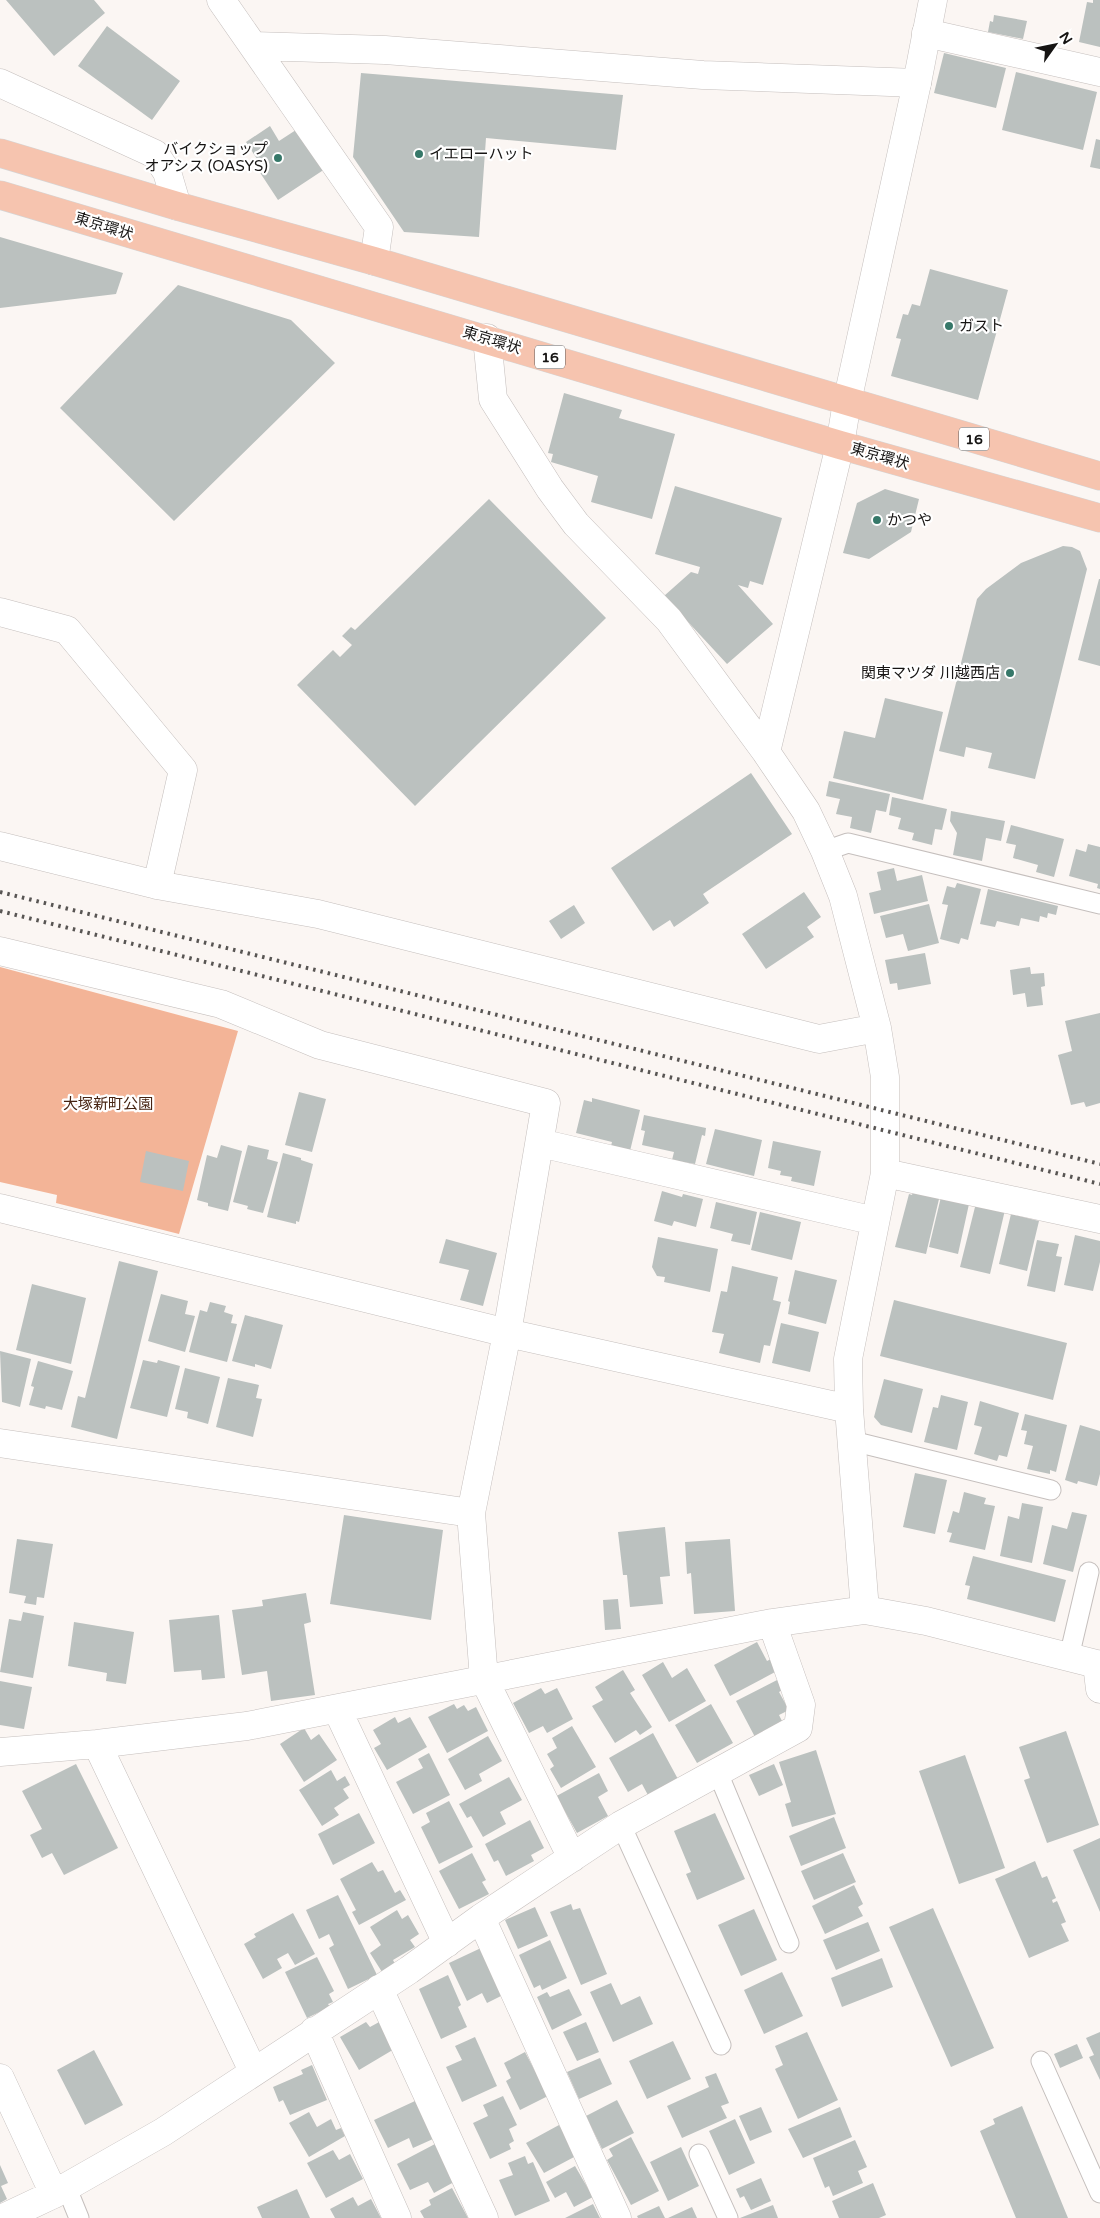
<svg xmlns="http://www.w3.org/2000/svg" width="1100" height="2218" font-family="'Varela Round','Noto Sans JP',sans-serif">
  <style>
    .green { fill: #f3b497 }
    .building { fill: #bbc1bf }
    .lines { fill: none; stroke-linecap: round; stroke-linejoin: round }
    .service-casing { stroke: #c5bfbd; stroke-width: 21 }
    .minor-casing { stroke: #c5bfbd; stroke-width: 29 }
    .tertiary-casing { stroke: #c5bfbd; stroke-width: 29 }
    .trunk-casing { stroke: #d5d5d5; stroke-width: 29 }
    .service { stroke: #fff; stroke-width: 19 }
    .minor { stroke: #fff; stroke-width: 28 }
    .tertiary { stroke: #fff; stroke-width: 28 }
    .trunk { stroke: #f6c4af; stroke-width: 28 }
    .rail { stroke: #585553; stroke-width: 4; stroke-dasharray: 2.5 5; stroke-linecap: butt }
    .poi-dot { fill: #367869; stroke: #fff; stroke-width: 2 }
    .labels { text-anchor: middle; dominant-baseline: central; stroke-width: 4.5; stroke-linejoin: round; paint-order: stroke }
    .shield { fill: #fff; stroke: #5c5a5a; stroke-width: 1 }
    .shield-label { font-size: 14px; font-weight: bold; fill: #161413 }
    .poi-label { font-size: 15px; fill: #161413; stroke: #fff; text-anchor: start }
    .street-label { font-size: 15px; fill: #161413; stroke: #fff }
    .park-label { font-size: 15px; fill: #472412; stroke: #fff }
  </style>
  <rect width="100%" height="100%" fill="#fbf6f3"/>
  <path class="green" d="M0,967L238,1031L179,1234L56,1203L57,1195L0,1182Z"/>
  <path class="building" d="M6,0H94L105,13L54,56Z
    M1093,0H1100V47L1079,42L1087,2L1093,3Z
    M994,15L1027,21L1023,39L988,32L990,21L993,22Z
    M107,26L180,81L152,120L78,66Z
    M944,53L1006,68L996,108L934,93Z
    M1016,72L1097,92L1083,150L1002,130Z
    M361,73L623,95L616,150L486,138L479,237L404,232L353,157Z
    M270,126L279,141L299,128L325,169L278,200L253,162L257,159L246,142Z
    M1096,139L1100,140V169L1090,167Z
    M0,237L123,273L116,294L0,308Z
    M930,269L1008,290L978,400L891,376L901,339L896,338L903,314L908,315L912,304L920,306Z
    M178,285L291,320L335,363L174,521L60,408Z
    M564,393L622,410L619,418L675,434L652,519L591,502L598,476L551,462L553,454L548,453Z
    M675,486L782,518L763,585L750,581L748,588L738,585L773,624L727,664L664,596L691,572L698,574L700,567L655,554Z
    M885,489L919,499L911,532L869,559L843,553L857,503Z
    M489,499L606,618L415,806L297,685L333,650L340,657L352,645L342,636L351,627L355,630Z
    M1063,546L1072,547L1080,551L1087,569L1035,779L988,768L992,753L966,747L964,757L939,751L977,599L986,589L1021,563Z
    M1099,579H1100V666L1078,660Z
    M885,698L943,712L923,800L833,778L844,731L875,738Z
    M751,773L792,834L703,894L709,903L674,927L670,920L653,931L611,868Z
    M829,781L890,794L886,812L876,810L871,833L850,828L852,817L836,814L840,799L826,796Z
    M892,797L947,809L942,830L935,829L932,845L912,840L914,833L898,829L901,818L889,815Z
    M951,811L1005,821L1001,841L986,838L982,861L953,855L957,833L950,821Z
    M1011,825L1064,839L1054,877L1036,872L1038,865L1013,858L1016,845L1006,843Z
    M1088,844L1100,847V889L1097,888L1098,884L1069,876L1076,849L1086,852Z
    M894,868L897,881L922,875L928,901L874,914L869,893L881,890L877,872Z
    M957,883L981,889L968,940L961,938L959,944L940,939L948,905L942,904L947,886L955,888Z
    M988,889L1058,906L1056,915L1048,913L1047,918L1040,916L1039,922L1021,918L1019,926L997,921L995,927L980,924Z
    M804,892L821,917L807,927L814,937L766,969L742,934Z
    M929,904L939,943L908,951L903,934L886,938L880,916Z
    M574,905L585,923L561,939L549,921Z
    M925,953L931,984L898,990L897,983L890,984L885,960Z
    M1030,967L1031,974L1044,973L1045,986L1041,987L1043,1005L1027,1007L1025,993L1013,995L1010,970Z
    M1100,1013V1103L1086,1107L1084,1102L1071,1105L1058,1055L1072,1051L1065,1021Z
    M299,1092L326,1099L312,1152L285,1145Z
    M592,1098L640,1110L630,1151L611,1146L612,1142L576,1133L584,1100L592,1102Z
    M644,1115L706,1128L705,1136L702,1135L695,1164L672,1160L674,1152L642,1145L645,1131L641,1130Z
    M715,1129L762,1140L754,1176L706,1164Z
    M773,1141L821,1151L814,1186L791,1181L792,1177L780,1175L781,1171L768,1168Z
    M221,1145L242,1151L228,1211L208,1206V1203L197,1200L207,1155L217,1158Z
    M248,1145L269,1150L267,1159L278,1162L263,1213L247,1209L248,1206L233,1202Z
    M146,1151L189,1161L183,1191L140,1182Z
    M283,1153L301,1158V1160L313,1164L299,1222L296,1221V1224L267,1217Z
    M915,1184L939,1199L926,1254L895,1247L909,1194L912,1195Z
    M662,1191L682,1197L683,1194L703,1199L696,1227L674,1221L672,1226L654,1221Z
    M941,1197L969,1204L958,1254L929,1247Z
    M716,1202L757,1212L750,1245L731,1241L733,1234L710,1228Z
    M976,1203L1005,1210L990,1274L960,1267Z
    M760,1212L801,1222L792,1260L751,1250Z
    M1011,1214L1039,1221L1027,1271L999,1264Z
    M1075,1235L1100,1241V1262L1093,1291L1064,1285Z
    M658,1237L718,1249L710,1292L664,1282L665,1277L657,1276L652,1267Z
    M446,1239L497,1253L483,1306L460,1300L469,1270L439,1263Z
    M1037,1240L1059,1244L1056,1256L1062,1257L1055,1292L1027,1286Z
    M119,1261L158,1271L117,1439L71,1427L78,1396L85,1398Z
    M732,1266L778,1277L773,1300L781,1302L770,1346L764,1345L760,1363L719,1353L724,1334L712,1332L721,1291L727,1292Z
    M795,1270L837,1280L826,1324L788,1314L790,1302L788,1301Z
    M32,1284L86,1298L71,1364L16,1350Z
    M161,1294L188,1301L185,1314L195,1316L185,1352L148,1341Z
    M894,1300L1067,1343L1053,1400L880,1356Z
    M210,1302L226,1306L224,1312L233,1315L231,1323L237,1324L227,1362L189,1352L200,1310L207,1312Z
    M245,1315L283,1325L271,1369L255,1364V1367L232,1361Z
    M781,1323L819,1332L810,1372L772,1363Z
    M0,1351L31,1359L20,1407L2,1402Z
    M143,1360L157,1363L158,1360L180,1366L167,1417L130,1408Z
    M38,1361L73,1371L62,1410L46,1406L45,1409L29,1405L34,1387L31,1386Z
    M185,1368L220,1377L208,1424L187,1418L188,1412L175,1409Z
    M228,1378L259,1385L256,1398L262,1399L253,1437L216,1427Z
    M884,1379L923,1389L912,1433L881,1425L874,1417Z
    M941,1395L968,1402L957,1450L924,1442L933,1407L938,1408Z
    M980,1401L1019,1413L1007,1457L999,1455L997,1461L974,1454L982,1427L974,1425Z
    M1025,1414L1067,1425L1056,1472L1050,1470V1474L1027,1469L1033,1446L1024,1444L1027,1431L1021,1430Z
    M1080,1425L1100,1431V1474L1097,1486L1078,1481L1077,1484L1065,1480Z
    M915,1473L947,1480L935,1534L903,1527Z
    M964,1492L986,1498L984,1504L995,1506L985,1550L949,1542L952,1533L947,1532L953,1511L959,1513Z
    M1022,1503L1043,1507L1032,1563L1000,1556L1008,1516L1019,1519Z
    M1072,1512L1087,1515L1073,1572L1043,1564L1052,1525L1067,1529Z
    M344,1515L443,1530L431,1620L330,1604Z
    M665,1527L670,1576L660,1577L663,1604L630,1607L627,1575H623L618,1532Z
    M17,1539L53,1544L44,1598L37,1597L36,1605L24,1603L26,1596L9,1593Z
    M730,1539L735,1611L694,1614L691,1573L687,1574L685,1542Z
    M973,1556L1066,1580L1055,1622L967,1599L970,1586L965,1585Z
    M306,1593L311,1622L304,1624L315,1695L271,1701L267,1671L242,1675L232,1610L263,1606L262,1600Z
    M618,1599L621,1629L605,1630L603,1600Z
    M23,1612L44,1616L33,1678L0,1672L9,1619L21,1621Z
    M219,1615L225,1678L202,1680L201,1670L174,1672L169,1620Z
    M74,1622L134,1632L126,1684L106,1681L107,1673L68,1666Z
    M757,1642L767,1661L771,1659L777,1671L730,1696L714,1665Z
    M663,1662L672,1678L687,1668L706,1701L669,1722L642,1675Z
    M623,1670L635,1690L630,1693L652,1727L640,1735L636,1730L615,1743L592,1706L603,1700L595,1687Z
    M779,1679L784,1689L779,1692L789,1710L779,1715L783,1723L755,1737L736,1701Z
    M0,1681L32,1687L24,1729L0,1725Z
    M541,1688L545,1694L557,1688L573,1719L547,1733L543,1726L529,1733L513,1703Z
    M454,1704L457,1709L464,1705L468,1711L476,1707L488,1731L447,1753L428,1717Z
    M711,1704L733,1743L697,1763L675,1725Z
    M395,1717L398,1723L410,1717L427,1747L387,1770L374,1748L381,1744L373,1730Z
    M572,1726L596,1767L561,1788L550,1769L554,1766L547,1754L557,1748L552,1738Z
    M304,1728L311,1740L319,1734L337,1760L304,1782L280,1744Z
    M1066,1731L1099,1825L1047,1843L1024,1780L1030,1778L1019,1747Z
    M653,1733L679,1781L649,1797L642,1784L628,1792L609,1758Z
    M488,1736L502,1761L479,1774L482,1781L465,1790L448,1759Z
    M816,1750L836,1814L792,1827L785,1804L791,1802L779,1762Z
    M429,1753L450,1795L413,1814L396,1782L423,1768L418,1759Z
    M965,1755L1005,1868L959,1884L919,1771Z
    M76,1764L118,1848L64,1875L52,1853L42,1858L30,1835L42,1829L22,1791Z
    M774,1764L783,1785L759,1796L749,1775Z
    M331,1770L337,1781L345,1776L350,1785L343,1789L349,1798L334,1808L339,1815L322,1826L299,1790Z
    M599,1773L608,1791L598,1797L608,1816L577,1833L563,1808L558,1811L551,1799Z
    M509,1777L522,1800L500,1812L506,1824L483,1837L471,1816L467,1818L459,1804Z
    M449,1801L473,1847L439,1864L421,1827L430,1822L426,1813Z
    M359,1813L375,1843L333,1865L318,1834Z
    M715,1813L745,1879L697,1900L686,1874L691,1872L674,1831Z
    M834,1817L846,1848L801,1866L789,1836Z
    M530,1820L544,1848L531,1855L534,1861L506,1876L498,1860L494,1862L485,1844Z
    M1100,1838V1912L1073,1850Z
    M472,1853L486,1880L482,1882L489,1894L459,1909L439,1871Z
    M843,1853L856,1882L814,1900L801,1871Z
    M1035,1861L1042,1878L1047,1876L1056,1898L1052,1900L1053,1903L1057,1901L1066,1922L1061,1924L1069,1941L1029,1958L995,1879Z
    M372,1862L378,1872L383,1870L395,1893L400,1890L406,1900L359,1925L352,1912L356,1910L340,1879Z
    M854,1885L863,1904L858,1907L863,1916L825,1934L812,1906Z
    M338,1895L377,1975L348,1989L329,1948L334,1945L329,1934L319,1939L306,1910Z
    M571,1904L573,1910L580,1908L607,1974L581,1985L550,1912Z
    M535,1907L548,1936L518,1949L505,1920Z
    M933,1908L994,2048L951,2067L889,1927Z
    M754,1909L777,1960L741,1976L718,1925Z
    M397,1910L402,1919L408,1915L419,1934L410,1940L415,1947L393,1960L395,1964L382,1972L370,1953L381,1945L370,1927Z
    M293,1913L315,1954L295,1965L288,1953L277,1959L282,1968L263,1979L244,1944L256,1937L254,1934Z
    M868,1922L880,1951L836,1970L823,1940Z
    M550,1940L567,1978L542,1990L540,1985L534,1988L519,1955Z
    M481,1948L503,1995L487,2003L482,1993L467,2001L449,1963Z
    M317,1957L334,1991L329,1994L333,2002L328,2004L330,2007L307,2018L285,1972Z
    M882,1958L893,1987L842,2007L831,1978Z
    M782,1972L803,2016L764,2034L744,1990Z
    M448,1975L461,2005L458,2007L467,2027L441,2039L419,1989Z
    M611,1983L621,2005L640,1996L653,2024L613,2042L590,1992Z
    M569,1989L582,2015L552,2030L537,1997L547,1992L550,1997Z
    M381,2021L396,2048L359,2070L340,2037L366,2022L370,2027Z
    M586,2022L599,2052L577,2061L563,2032Z
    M807,2032L838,2100L798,2119L775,2069L783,2065L775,2046Z
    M1100,2032V2080L1089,2057L1094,2055L1086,2038Z
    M475,2037L497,2086L462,2102L446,2067L462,2060L455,2046Z
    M673,2041L691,2079L647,2099L629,2061Z
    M1077,2044L1083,2058L1060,2068L1054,2054Z
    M94,2050L123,2105L85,2125L57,2070Z
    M525,2052L548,2096L520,2110L506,2081L511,2078L504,2063Z
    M600,2058L612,2084L579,2099L567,2072Z
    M312,2065L327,2100L290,2115L283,2100L279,2102L273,2087L303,2074L301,2070Z
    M716,2073L729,2103L721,2106L727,2118L682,2138L667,2106L709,2087L705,2077Z
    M503,2096L517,2125L509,2129L514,2141L509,2144L511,2149L490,2159L473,2123L488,2116L483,2105Z
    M617,2100L634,2133L602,2149L586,2116Z
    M415,2101L433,2139L413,2148L409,2138L388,2148L374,2120Z
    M1022,2106L1068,2218H1016L980,2131L995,2124L993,2119Z
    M761,2107L772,2132L750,2141L739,2116Z
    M840,2107L852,2137L803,2158L788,2129Z
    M309,2112L317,2127L331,2119L336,2130L341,2128L345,2136L309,2157L289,2123Z
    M735,2119L755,2163L729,2175L709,2131Z
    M559,2125L576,2156L544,2173L526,2143Z
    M631,2137L659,2191L631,2205L607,2160L613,2156L609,2149Z
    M855,2140L867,2167L858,2171L863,2183L833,2196L829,2186L825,2188L813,2158Z
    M435,2144L454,2182L434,2193L428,2182L410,2190L397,2164Z
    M681,2147L699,2186L668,2201L650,2162Z
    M333,2150L339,2160L350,2154L363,2179L326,2198L307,2163Z
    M525,2156L528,2164L533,2162L550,2201L515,2216L499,2180L513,2175L508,2163Z
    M0,2165L8,2183L1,2186L7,2199L0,2203Z
    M575,2166L593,2197L574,2207L566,2192L555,2198L546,2182Z
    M761,2178L771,2201L751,2210L744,2196L740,2198L736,2189Z
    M873,2183L886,2215L879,2218H839L832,2201Z
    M452,2188L468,2218H424L420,2211L431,2205L429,2200Z
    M297,2189L310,2218H262L257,2207Z
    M353,2197L358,2206L371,2199L381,2218H335L330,2209Z
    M593,2204L600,2218H565Z
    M773,2205L778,2218H740Z
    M659,2206L665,2218H638L637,2216Z
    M692,2207L697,2218H668Z"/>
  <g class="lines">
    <defs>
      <path id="service" d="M825,851L848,843L1100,904
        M852,1441L1051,1490
        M1069,1657L1089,1572
        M718,1773L789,1943
        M621,1825L721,2045
        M1041,2061L1100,2193
        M699,2154L728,2218
        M66,2186L79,2218"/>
      <path id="minor" d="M221,0L379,227L374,261
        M926,33L1100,72
        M253,46L385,50L703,75L917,83
        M0,83L155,154L167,172L177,206
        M487,338L493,399L550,489L576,524L669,620L766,752
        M847,402L840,445L766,752L806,811L825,851L843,896L877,1028L885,1077V1173L848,1359L849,1409L865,1610
        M0,612L67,630L183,770L157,885
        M0,846L157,885L318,914L819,1039L877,1028
        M0,951L221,1004L320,1045L546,1103L507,1333L471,1513L484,1679L572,1858
        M540,1143L875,1221
        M885,1173L1100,1219
        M0,1208L507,1333L849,1409
        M0,1443L471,1513
        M1097,1664L1100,1689
        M337,1709L447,1943
        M97,1744L253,2071
        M0,1752L97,1744L247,1726L772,1623L865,1610L926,1621L1100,1665
        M481,1918L617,2218
        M379,1989L484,2218
        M314,2031L397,2218
        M0,2078L54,2194
        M3,2218L54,2194L163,2132L409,1970L481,1918L621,1825L798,1728L801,1705L772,1623"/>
      <path id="tertiary" d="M847,402L917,83L933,0"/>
      <path id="trunk" d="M0,153L177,206L374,261L1100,476
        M0,195L840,445L1100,518"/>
    </defs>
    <use href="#service" class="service-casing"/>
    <use href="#minor" class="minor-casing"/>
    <use href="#tertiary" class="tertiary-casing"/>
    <use href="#trunk" class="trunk-casing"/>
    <use href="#service" class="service"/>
    <use href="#minor" class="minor"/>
    <use href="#tertiary" class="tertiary"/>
    <use href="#trunk" class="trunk"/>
    <path class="rail" d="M0,892L1100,1164
      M0,911L1100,1184"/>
  </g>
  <g class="poi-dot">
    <circle cx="419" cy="154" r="5"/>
    <circle cx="278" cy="158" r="5"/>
    <circle cx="949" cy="326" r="5"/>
    <circle cx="877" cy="520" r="5"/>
    <circle cx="1010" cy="673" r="5"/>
  </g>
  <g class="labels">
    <g class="shield">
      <rect x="535" y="345.5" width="30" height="23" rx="4"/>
      <rect x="959" y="427.5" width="30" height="23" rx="4"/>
    </g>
    <g class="shield-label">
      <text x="550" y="357">16</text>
      <text x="974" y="439">16</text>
    </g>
    <g class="poi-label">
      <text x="268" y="149" text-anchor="end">バイクショップ<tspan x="268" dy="17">オアシス (OASYS)</tspan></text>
      <text x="429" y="154">イエローハット</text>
      <text x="959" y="326">ガスト</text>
      <text x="887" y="520">かつや</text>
      <text x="1000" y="673" text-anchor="end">関東マツダ 川越西店</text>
    </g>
    <g class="street-label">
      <text transform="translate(104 226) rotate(17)">東京環状</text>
      <text transform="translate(492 340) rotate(17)">東京環状</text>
      <text transform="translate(880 456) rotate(16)">東京環状</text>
    </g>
    <g class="park-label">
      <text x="108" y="1104">大塚新町公園</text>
    </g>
  </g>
  <g transform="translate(1055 45) rotate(57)" stroke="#ffffff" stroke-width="4" paint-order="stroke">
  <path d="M0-4L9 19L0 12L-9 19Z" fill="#161413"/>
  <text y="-8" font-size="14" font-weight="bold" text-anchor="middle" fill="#161413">N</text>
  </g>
</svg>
